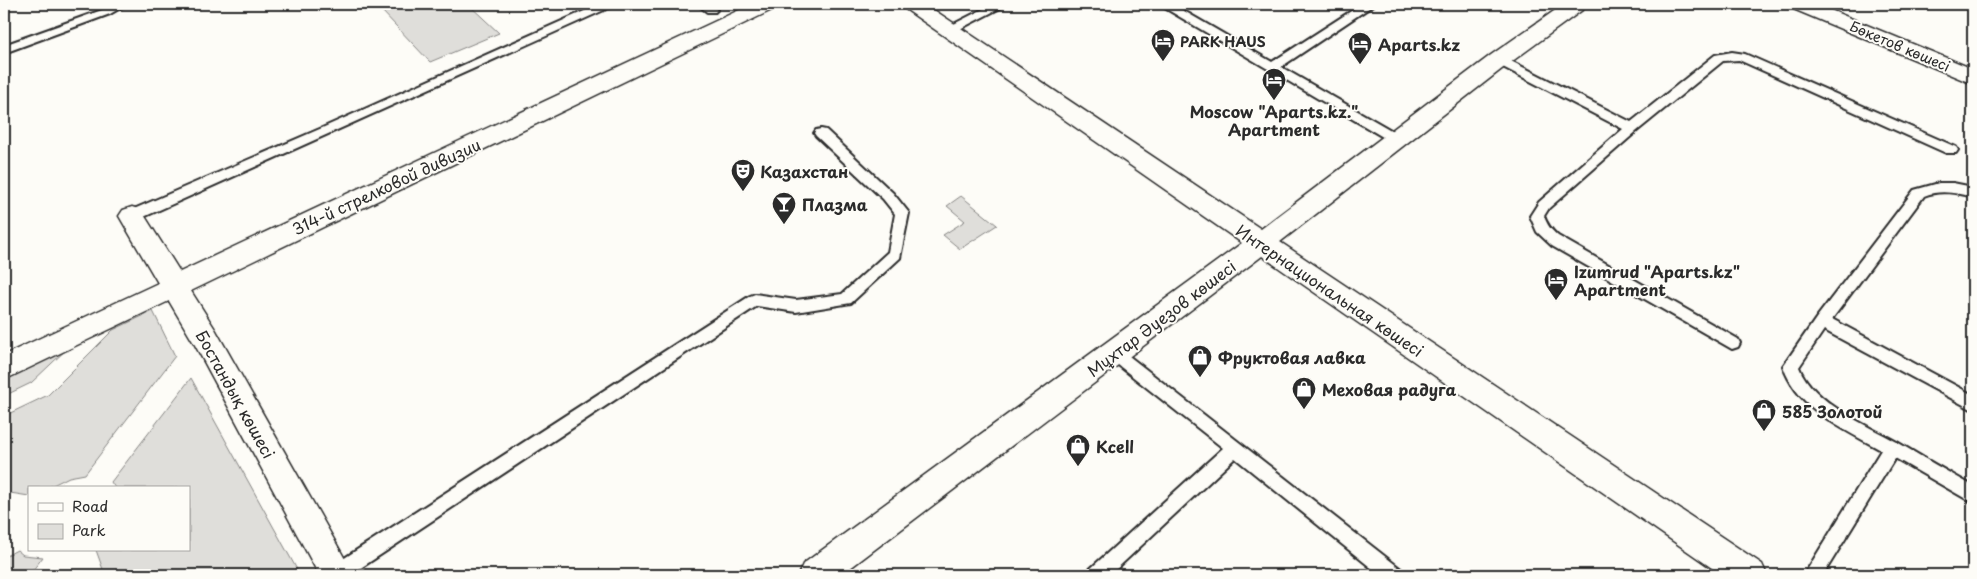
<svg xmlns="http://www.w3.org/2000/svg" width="1977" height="579" font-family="'Playpen Sans',sans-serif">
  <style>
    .green { fill: #dfdeda; stroke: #858482 }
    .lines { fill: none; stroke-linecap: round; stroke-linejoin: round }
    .lane-casing { stroke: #2b2b2b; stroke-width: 4 }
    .street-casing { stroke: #2b2b2b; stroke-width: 3 }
    .secondary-casing { stroke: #2b2b2b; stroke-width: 3 }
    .lane { fill: #fdfcf7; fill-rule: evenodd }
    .street { fill: #fdfcf7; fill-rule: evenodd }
    .secondary { fill: #fdfcf7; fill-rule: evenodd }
    .labels { text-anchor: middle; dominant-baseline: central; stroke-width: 4; stroke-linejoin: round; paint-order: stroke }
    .far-poi-label { font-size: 14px; font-weight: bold; fill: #2b2b2b; stroke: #fdfcf7; text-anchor: start }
    .far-street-label { font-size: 14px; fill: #2b2b2b; stroke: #fdfcf7 }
    .poi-label { font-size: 16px; font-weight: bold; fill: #2b2b2b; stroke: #fdfcf7; text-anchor: start }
    .street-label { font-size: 16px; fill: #2b2b2b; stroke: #fdfcf7 }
  </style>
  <rect width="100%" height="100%" fill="#fdfcf7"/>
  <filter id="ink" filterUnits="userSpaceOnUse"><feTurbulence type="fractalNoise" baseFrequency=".02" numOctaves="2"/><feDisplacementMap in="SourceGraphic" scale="10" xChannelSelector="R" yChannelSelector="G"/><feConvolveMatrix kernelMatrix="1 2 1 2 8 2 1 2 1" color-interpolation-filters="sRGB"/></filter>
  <g filter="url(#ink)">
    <path class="green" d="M397,4H468L499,33L430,62L381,10Z
      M961,196L997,225L960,249L943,235L965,221L947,206Z
      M153,311L175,356L85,474L69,477L47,488H29V496L4,492V416L48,395L113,330Z
      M70,346L31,383L4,396V378Z
      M191,378L300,575H105L96,550H189V488H115L111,482Z
      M17,550L23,555L43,557L29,575H4V557Z"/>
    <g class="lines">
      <defs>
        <path id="lane" d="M113,4H127L110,14L4,53V45L102,10Z
          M600,4H615L613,6L137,220H127L125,216L127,212L322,128Z
          M697,4H710L717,10L715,12H707Z
          M993,4H1008L954,32L950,33L944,29Z
          M1158,4H1172L1272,62L1362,4H1375L1281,67L1403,137L1405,140L1403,143H1393Z
          M1732,52L1745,54L1956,147L1958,150L1956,153H1946L1739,60L1723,61L1637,131L1549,208L1544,216C1547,225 1551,230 1558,236L1738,339L1740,343L1738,347L1732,349L1552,246L1537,232L1530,216L1539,202L1623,129L1495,63L1493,60L1495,57H1503L1631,122L1715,55Z
          M821,129L826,130L893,193L909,213L900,258L851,303L796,312L757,306L350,575H327L329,568L750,296L755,294L796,300L842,294L888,252L895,214L883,199L816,136L814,133L816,130Z
          M1939,183H1953L1973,187V197C1957,193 1940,189 1924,196L1832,319L1973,395V410L1824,330L1799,367C1812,402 1866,425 1897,442C1922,457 1948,472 1973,486V503L1895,458L1823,575H1804L1881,450C1844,429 1798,410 1783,366L1817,317L1914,190Z
          M1114,347L1120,349L1401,569L1403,575H1380L1235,458L1110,575H1088L1090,569L1223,448L1108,357L1106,353L1108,349Z"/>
        <path id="street" d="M752,4H780L776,8L191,291L215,329L354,575H319L195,345L169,301L4,380V355L158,283L119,216L123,210L132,207L141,210L180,272Z"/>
        <path id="secondary" d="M900,4H925L1261,229L1491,55L1564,4H1588L1585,8L1507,65L1280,242L1762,564L1767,575H1722L1262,256L841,575H798L803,564L1242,243L904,8Z
          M1787,4H1816L1973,69V84L1791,8Z"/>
      </defs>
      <use href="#lane" class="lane-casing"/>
      <use href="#street" class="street-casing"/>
      <use href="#secondary" class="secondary-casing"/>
      <use href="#lane" class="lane"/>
      <use href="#street" class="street"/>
      <use href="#secondary" class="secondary"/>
    </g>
  </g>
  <defs>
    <symbol id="hotel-pin" viewBox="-11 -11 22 30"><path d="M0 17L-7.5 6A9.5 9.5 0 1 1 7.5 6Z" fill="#2b2b2b" stroke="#fdfcf7"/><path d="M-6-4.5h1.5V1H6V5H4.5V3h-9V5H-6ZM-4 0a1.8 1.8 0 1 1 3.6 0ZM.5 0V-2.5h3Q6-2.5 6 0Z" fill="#fff"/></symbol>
    <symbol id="theatre-pin" viewBox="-11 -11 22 30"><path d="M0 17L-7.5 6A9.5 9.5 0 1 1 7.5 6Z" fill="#2b2b2b" stroke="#fdfcf7"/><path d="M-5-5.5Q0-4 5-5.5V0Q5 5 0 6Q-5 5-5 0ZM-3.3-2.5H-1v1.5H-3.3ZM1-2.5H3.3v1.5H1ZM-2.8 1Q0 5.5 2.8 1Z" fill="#fff"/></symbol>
    <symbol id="bar-pin" viewBox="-11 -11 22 30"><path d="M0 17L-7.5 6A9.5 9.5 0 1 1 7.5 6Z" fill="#2b2b2b" stroke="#fdfcf7"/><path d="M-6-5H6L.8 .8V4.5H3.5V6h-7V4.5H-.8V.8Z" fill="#fff"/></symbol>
    <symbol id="shop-pin" viewBox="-11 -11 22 30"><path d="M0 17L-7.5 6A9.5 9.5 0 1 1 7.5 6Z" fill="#2b2b2b" stroke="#fdfcf7"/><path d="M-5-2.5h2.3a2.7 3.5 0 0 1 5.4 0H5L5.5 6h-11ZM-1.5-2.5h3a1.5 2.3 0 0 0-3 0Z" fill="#fff"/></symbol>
  </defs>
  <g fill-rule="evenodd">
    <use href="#hotel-pin" x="1149" y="27" width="28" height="38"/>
    <use href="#hotel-pin" x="1346" y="30" width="28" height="38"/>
    <use href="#hotel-pin" x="1260" y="66" width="28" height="38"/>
    <use href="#theatre-pin" x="729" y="157" width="28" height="38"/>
    <use href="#bar-pin" x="770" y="190" width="28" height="38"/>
    <use href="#hotel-pin" x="1542" y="266" width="28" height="38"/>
    <use href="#shop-pin" x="1186" y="343" width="28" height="38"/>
    <use href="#shop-pin" x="1290" y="375" width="28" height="38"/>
    <use href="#shop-pin" x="1750" y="397" width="28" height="38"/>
    <use href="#shop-pin" x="1064" y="432" width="28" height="38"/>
  </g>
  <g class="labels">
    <g class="far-poi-label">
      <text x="1180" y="41">PARK HAUS</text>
    </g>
    <g class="far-street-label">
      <text transform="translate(1900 46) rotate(23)">Бөкетов көшесі</text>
    </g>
    <g class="poi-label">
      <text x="1378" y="44">Aparts.kz</text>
      <text x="1274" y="111" text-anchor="middle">Moscow "Aparts.kz."<tspan x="1274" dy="18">Apartment</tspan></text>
      <text x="760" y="171">Казахстан</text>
      <text x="802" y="204">Плазма</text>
      <text x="1574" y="271">Izumrud "Aparts.kz"<tspan x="1574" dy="18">Apartment</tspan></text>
      <text x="1218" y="357">Фруктовая лавка</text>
      <text x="1322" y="389">Меховая радуга</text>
      <text x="1782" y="411">585 Золотой</text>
      <text x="1096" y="446">Kcell</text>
    </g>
    <g class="street-label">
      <text transform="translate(386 186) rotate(-25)">314-й стрелковой дивизии</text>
      <text transform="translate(1330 290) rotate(34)">Интернациональная көшесі</text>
      <text transform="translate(1161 318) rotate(-37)">Мұхтар Әуезов көшесі</text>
      <text transform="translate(236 394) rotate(61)">Бостандық көшесі</text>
    </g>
  </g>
  <rect width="1977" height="579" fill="none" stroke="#fdfcf7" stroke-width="20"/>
  <rect x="10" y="10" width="1957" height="559" fill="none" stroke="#2b2b2b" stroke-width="2" filter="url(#ink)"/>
  <rect x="28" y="486" width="162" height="65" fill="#fdfcf7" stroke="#a9a8a5"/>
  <rect x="38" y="503" width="25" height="8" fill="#fdfcf7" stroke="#a9a8a5"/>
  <text x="72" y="512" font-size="15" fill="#2b2b2b">Road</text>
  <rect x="38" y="524" width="25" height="15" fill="#dfdeda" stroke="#a9a8a5"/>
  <text x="72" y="536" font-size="15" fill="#2b2b2b">Park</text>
</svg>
